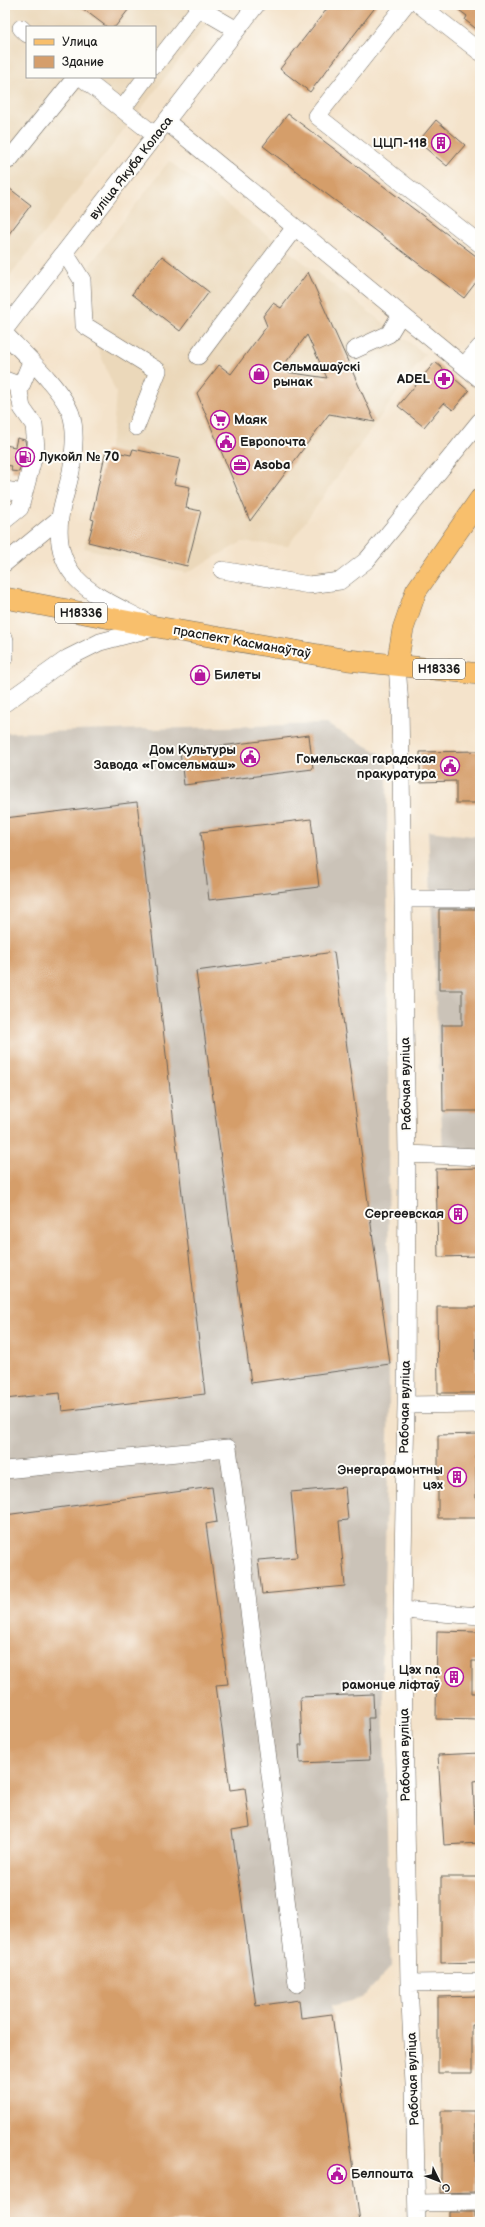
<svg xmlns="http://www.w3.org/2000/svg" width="485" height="2227" font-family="'Balsamiq Sans',sans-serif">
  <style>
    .built { fill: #ebd8ba; fill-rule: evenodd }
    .industrial { fill: #cbc3b8 }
    .building { fill: #d59e6b; fill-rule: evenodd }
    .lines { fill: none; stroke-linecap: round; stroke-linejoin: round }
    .minor-casing { stroke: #686259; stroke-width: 18 }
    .major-casing { stroke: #686259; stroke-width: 22 }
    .minor { stroke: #fff; stroke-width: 17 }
    .major { stroke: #f8bf6c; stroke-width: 21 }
    .labels { text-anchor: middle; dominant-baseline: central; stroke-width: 4; stroke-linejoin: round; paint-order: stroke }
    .shield { fill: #fdfcf7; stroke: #605f5e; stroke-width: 1 }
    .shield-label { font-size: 12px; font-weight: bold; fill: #1c1c1c }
    .poi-label { font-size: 13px; font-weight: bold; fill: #1c1c1c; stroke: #fdfcf7; text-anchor: end }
    .street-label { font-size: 13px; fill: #1c1c1c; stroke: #fdfcf7 }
  </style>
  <rect width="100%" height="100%" fill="#fdfcf7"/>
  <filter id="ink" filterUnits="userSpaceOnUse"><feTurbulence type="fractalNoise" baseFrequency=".025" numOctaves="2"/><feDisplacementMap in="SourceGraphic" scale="8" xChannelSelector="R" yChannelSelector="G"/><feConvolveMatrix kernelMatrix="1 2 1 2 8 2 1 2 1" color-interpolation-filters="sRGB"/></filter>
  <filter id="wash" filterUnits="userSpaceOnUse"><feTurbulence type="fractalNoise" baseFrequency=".012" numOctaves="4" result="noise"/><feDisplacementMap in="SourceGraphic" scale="16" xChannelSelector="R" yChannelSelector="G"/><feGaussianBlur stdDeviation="0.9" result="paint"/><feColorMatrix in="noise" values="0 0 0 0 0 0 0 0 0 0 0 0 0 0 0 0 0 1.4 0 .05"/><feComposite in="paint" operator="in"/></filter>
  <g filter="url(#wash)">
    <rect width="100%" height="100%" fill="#f4e3cb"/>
    <path class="built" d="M5,5H222L7,280L5,279ZM27,27H155V77H27Z
      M169,161L425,354L288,546L242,542L186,573L84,548L113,431L116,393L91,331L89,266Z"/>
    <path class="industrial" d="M326,724L387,757L389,1401L382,1662L391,1967L365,1995L348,2002L331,2006L360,2222H5V733Z
      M428,831L480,837V1152L443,1150Z"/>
    <g id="blocks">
      <path class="building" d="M78,5H132L115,27H107Z
        M330,5H377L310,92L280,69Z
        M452,5H480V32L465,20L467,16Z
        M288,114L480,259V277L464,298L263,146Z
        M436,120L465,145L447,166L418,142Z
        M5,185L31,205L5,239Z
        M162,256L209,292L180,331L132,294Z
        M308,272L375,422L329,414L250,521L197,393L219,365L231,374L267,326L263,316L273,303L281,308ZM307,335L327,378L279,371Z
        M435,362L469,391L453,410L444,403L424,427L398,406Z
        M17,438L25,440L26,447L19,472L11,471L12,466L5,465V445L15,447Z
        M133,449L180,459L174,484L190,487L186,508L201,511L187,566L88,542L94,520L91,519L106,450L131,455Z
        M309,735L313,769L184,785L180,751Z
        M480,751V803H456V781L420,782V752Z
        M137,802L205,1394L62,1411L60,1393L5,1399V818Z
        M311,819L319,887L209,900L201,832Z
        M439,909H478L480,1111H443L442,1025H462V990H439Z
        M334,952L390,1364L251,1383L196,971Z
        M480,1168V1195H478L480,1256L438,1257L436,1169Z
        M437,1307H480V1330H476V1371H480V1393H438Z
        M480,1434V1455H476V1498H480V1518H438V1435Z
        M212,1487L217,1522L206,1524L228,1684L216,1685L230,1790L245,1788L250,1827L232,1830L256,2006L299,2000L301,2018L332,2014L360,2222H5V1515Z
        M345,1487L348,1520L339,1521L345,1586L262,1594L258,1560L297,1557L291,1492Z
        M437,1631L478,1632V1661H472V1693H480V1720L436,1719Z
        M373,1694L374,1718H368L370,1760L300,1763L299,1745H302L300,1697Z
        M480,1753V1780L473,1781L475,1824H480V1843L444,1845L438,1755Z
        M441,1877H480V1900L478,1901L480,1962L441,1963Z
        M480,1996V2025H472V2073H438V1997Z
        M441,2111H475V2192L441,2193Z
        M449,2212H475V2222H449Z"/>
    </g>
  </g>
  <g filter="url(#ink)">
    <use href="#blocks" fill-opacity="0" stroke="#686259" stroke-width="1"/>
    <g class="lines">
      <defs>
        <path id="minor" d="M405,5L317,116L480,244
          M420,5L480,52
          M21,28L27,34
          M155,65L196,12H206L237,30
          M81,77L156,136
          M123,108L146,77
          M167,122L480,379
          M9,160L76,77
          M65,253L82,280L84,325L158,371L136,427
          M5,329L256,5
          M5,334C24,354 62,389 71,414C76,430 74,448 72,465C70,483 62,500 60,518C52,581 98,596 145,621
          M354,350L389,334L401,314
          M198,356L295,227
          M464,366L480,347
          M5,380L21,386
          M5,490L23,493
          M5,520L20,508L36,448L34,425L22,408L19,391L31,362
          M5,563L60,518
          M222,570L309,585L340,581L367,560L480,421
          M5,640V657
          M397,665L400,706L407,1154L406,1405L402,1610L409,1983L414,2084L417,2222
          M5,703L68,658L100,642L157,627
          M403,899H480
          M407,1154L480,1157
          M406,1405L480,1404
          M5,1470L228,1448L297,1984
          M402,1610L480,1616
          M409,1983L480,1982
          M417,2203L480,2202"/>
        <path id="major" d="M5,598L157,627L348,660L480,674
          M397,665L403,629L416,591L480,499"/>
      </defs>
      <use href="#minor" class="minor-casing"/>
      <use href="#major" class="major-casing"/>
      <use href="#minor" class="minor"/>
      <use href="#major" class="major"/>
    </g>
  </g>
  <defs>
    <symbol id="building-ring" viewBox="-11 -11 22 22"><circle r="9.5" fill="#fdfcf7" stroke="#b5179e" stroke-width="1.5"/><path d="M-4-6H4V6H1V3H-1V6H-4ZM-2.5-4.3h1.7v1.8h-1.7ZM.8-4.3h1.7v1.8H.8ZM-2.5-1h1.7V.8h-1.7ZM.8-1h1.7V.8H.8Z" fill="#b5179e"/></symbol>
    <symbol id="shop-ring" viewBox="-11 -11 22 22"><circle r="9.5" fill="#fdfcf7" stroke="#b5179e" stroke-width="1.5"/><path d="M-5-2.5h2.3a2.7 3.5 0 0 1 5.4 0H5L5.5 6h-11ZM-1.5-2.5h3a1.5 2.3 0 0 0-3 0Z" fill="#b5179e"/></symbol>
    <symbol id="pharmacy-ring" viewBox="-11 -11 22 22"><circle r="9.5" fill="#fdfcf7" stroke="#b5179e" stroke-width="1.5"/><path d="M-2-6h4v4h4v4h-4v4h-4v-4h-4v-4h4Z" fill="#b5179e"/></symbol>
    <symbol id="supermarket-ring" viewBox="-11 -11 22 22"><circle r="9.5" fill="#fdfcf7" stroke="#b5179e" stroke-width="1.5"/><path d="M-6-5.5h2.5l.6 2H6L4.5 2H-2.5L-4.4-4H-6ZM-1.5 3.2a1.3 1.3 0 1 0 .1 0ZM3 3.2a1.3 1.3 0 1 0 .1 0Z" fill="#b5179e"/></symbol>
    <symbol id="civic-ring" viewBox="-11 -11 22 22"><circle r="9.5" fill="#fdfcf7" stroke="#b5179e" stroke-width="1.5"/><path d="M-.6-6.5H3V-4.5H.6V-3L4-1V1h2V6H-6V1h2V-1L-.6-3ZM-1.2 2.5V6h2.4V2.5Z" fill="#b5179e"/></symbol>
    <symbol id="fuel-ring" viewBox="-11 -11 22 22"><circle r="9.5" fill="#fdfcf7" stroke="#b5179e" stroke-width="1.5"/><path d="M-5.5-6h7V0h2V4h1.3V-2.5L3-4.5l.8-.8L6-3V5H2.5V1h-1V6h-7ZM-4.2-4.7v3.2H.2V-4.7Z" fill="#b5179e"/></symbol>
    <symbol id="office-ring" viewBox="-11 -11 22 22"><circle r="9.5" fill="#fdfcf7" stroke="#b5179e" stroke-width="1.5"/><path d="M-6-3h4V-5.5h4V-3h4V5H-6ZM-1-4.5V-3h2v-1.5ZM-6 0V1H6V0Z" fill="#b5179e"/></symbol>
  </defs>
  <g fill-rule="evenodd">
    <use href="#building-ring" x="430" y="132" width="22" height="22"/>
    <use href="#shop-ring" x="248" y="363" width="22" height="22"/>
    <use href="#pharmacy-ring" x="433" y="368" width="22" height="22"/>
    <use href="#supermarket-ring" x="209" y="409" width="22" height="22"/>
    <use href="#civic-ring" x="215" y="431" width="22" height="22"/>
    <use href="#fuel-ring" x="14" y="446" width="22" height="22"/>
    <use href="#office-ring" x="229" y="454" width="22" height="22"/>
    <use href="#shop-ring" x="189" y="664" width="22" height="22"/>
    <use href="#civic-ring" x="239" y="746" width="22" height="22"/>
    <use href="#civic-ring" x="439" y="755" width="22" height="22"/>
    <use href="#building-ring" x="447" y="1203" width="22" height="22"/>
    <use href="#building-ring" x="446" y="1466" width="22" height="22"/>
    <use href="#building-ring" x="443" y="1666" width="22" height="22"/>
    <use href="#civic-ring" x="326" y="2163" width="22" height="22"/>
  </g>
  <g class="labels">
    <g class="shield">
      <rect x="55" y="603" width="52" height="20" rx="3"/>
      <rect x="413" y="659" width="52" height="20" rx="3"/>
    </g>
    <g class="shield-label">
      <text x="81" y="613">Н18336</text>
      <text x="439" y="669">Н18336</text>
    </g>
    <g class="poi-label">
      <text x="427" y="143">ЦЦП-118</text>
      <text x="273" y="367" text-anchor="start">Сельмашаўскі<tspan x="273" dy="15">рынак</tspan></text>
      <text x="430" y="379">ADEL</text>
      <text x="234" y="420" text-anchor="start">Маяк</text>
      <text x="240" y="442" text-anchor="start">Европочта</text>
      <text x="39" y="457" text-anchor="start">Лукойл № 70</text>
      <text x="254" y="465" text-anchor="start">Asoba</text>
      <text x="214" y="675" text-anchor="start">Билеты</text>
      <text x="236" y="750">Дом Культуры<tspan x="236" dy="15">Завода «Гомсельмаш»</tspan></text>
      <text x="436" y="759">Гомельская гарадская<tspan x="436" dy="15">пракуратура</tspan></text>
      <text x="444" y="1214">Сергеевская</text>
      <text x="443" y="1470">Энергарамонтны<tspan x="443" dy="15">цэх</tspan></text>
      <text x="440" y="1670">Цэх па<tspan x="440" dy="15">рамонце ліфтаў</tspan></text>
      <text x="351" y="2174" text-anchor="start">Белпошта</text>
    </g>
    <g class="street-label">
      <text transform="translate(131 168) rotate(-52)">вуліца Якуба Коласа</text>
      <text transform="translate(242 642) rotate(10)">праспект Касманаўтаў</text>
      <text transform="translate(406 1084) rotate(-91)">Рабочая вуліца</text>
      <text transform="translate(405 1407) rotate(-89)">Рабочая вуліца</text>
      <text transform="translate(405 1755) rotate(-91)">Рабочая вуліца</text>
      <text transform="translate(413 2079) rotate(-92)">Рабочая вуліца</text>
    </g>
  </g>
  <rect width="485" height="2227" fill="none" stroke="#fdfcf7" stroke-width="20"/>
  <rect x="26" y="26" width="130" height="52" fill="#fdfcf7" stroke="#a3a29f"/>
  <rect x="34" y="39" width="20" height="6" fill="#f8bf6c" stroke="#a3a29f"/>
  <text x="62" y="46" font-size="12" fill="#1c1c1c">Улица</text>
  <rect x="34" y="56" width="20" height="12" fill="#d59e6b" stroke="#a3a29f"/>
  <text x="62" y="66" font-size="12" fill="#1c1c1c">Здание</text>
  <g transform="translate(439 2181) rotate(133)" stroke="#fdfcf7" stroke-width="3" paint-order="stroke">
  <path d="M0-3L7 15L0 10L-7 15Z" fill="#1c1c1c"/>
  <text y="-6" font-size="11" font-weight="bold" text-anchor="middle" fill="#1c1c1c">С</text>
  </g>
</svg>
